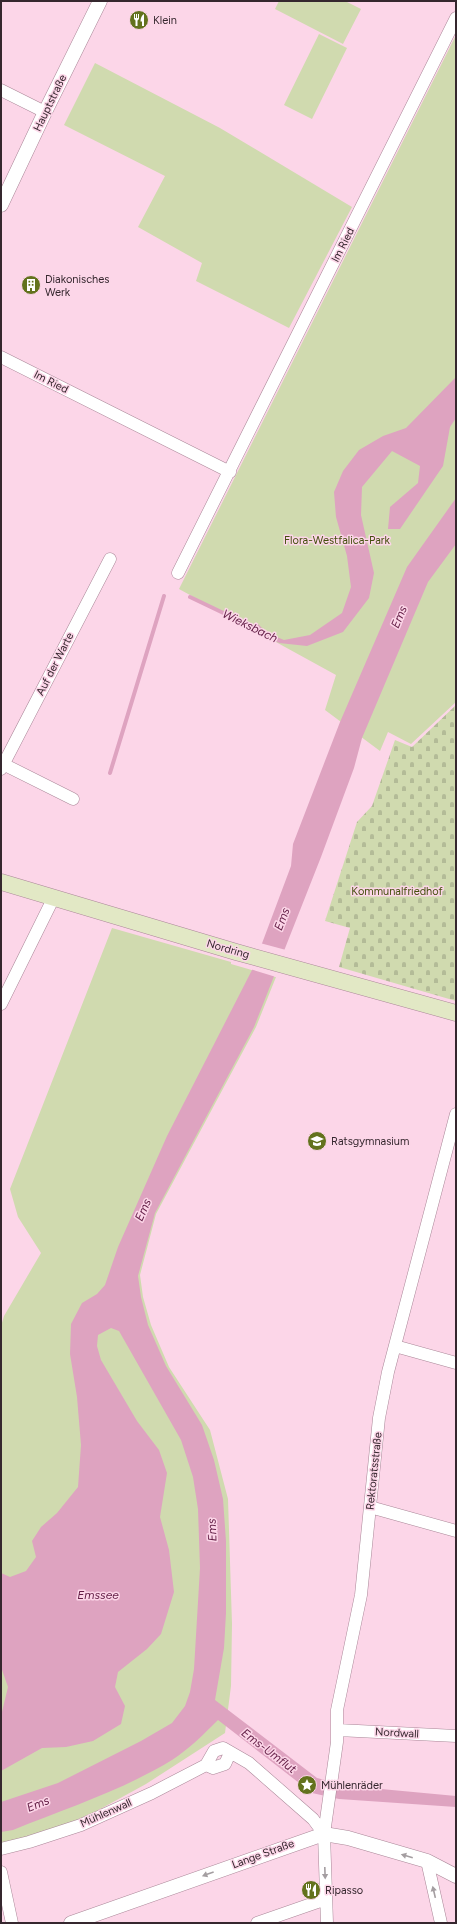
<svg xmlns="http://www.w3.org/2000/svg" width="457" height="1924" font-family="Figtree,sans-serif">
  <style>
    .cemetery { fill: url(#cemetery-stones) }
    .park { fill: #d0daaf }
    .water { fill: #dea3c0 }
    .pier { fill: #fcd6e8 }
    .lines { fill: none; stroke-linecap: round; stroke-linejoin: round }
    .stream { stroke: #dea3c0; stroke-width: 4 }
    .minor-casing { stroke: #aa8798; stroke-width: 13 }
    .tertiary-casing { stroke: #aa8798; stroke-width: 15 }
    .secondary-casing { stroke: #aa8798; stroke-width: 17 }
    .minor { stroke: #fff; stroke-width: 12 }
    .tertiary { stroke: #fff; stroke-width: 14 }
    .secondary { stroke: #e2e8c5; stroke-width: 16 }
    .oneway { fill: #a49ea1 }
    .labels { text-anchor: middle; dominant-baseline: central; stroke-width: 3; stroke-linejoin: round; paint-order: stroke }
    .poi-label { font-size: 11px; fill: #35272e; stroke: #fcd6e8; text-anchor: start }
    .street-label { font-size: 11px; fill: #35272e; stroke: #fcd6e8 }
    .park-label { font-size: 11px; fill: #444f0d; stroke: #fcd6e8 }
    .water-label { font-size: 12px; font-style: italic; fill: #631e46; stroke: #fcd6e8 }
  </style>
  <defs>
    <pattern id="cemetery-stones" width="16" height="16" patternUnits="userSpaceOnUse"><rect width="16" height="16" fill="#d0daaf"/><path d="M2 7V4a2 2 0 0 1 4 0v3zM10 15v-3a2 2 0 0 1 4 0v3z" fill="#b3bb97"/></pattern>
  </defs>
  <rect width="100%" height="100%" fill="#fcd6e8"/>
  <path class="cemetery" d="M456,705V1001L339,967L350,928L325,921L357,822L372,806L395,740L412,747Z"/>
  <path class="park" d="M279,1H345L361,9L343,44L275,9Z
    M319,34L347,48L312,119L284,105Z
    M456,35V702L411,744L388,732L380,751L325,710L336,675L179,589Z
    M95,63L220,128L352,207L289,328L196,281L202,263L138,227L165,176L64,125Z
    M112,928L231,962V964L276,977L256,1027L156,1214L140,1275L143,1297L151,1325L169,1367L210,1430L228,1499L232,1624L231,1686L225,1733L146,1784L93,1813L41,1835L1,1845V1326L4,1316L41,1253L18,1217L10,1189Z"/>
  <path class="water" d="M456,377V418L450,427L443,466L400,529H388L390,507L418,483L420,466L392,451L362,487L361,515L374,573L369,598L343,632L307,646L279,643L264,635L254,624L257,623L267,633L284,640L310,635L342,613L351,587L347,556L336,517L334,492L343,471L359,450L383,436L406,428Z
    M456,498V544L428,582L362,738L354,768L321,857L254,1027L155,1213L138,1276L141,1297L148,1325L166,1366L202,1425L214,1460L223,1499L226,1541V1613L224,1648L215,1700L317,1778L349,1786L456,1796V1807L339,1799L312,1793L218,1720C204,1734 189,1749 172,1760C121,1791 67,1808 13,1830L1,1832V1802L58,1783L141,1741L172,1723L185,1706L190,1692L194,1669L200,1568L198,1509L193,1477L181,1440L119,1331L111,1328L98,1335L97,1346L101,1360L137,1421L159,1450L167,1473L160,1517L169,1550L174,1592L161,1634L147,1649L118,1672L115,1687L125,1706L121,1724L93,1741L66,1747L42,1748L1,1771V1716L8,1687L1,1667V1573L10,1577L26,1571L36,1557L32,1541L41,1527L57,1513L78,1487L81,1445L77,1397L70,1354L71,1324L82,1303L97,1294L105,1285L118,1247L167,1136L252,970L291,866L293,844L340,722L407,567Z"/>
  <path class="pier" d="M260,943L286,950L276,977L250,969Z"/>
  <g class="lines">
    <path class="stream" d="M190,597L263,632
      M110,773L164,596"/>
    <defs>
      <path id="minor" d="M1,90L45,112
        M1,357L230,472
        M178,573L456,18
        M1,763L73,799
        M1,769L110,559
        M1,1004L54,897
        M395,1346L456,1363
        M370,1507L456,1531
        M338,1730L456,1736
        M206,1765L213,1768L225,1764L230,1753
        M1,1849L29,1842L81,1825L152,1793L206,1765L214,1751L223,1748L249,1763L313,1819L324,1834
        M427,1861L441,1923
        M1,1872L12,1923
        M257,1923L326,1899
        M327,1923L324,1834L337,1742V1710L361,1595L379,1418L388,1372L456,1114"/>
      <path id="tertiary" d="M1,205L45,112L100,1
        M71,1923L324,1834L348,1838L427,1861L456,1876"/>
      <path id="secondary" d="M1,882L236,952L456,1013"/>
    </defs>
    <use href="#minor" class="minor-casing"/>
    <use href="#tertiary" class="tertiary-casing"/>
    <use href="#secondary" class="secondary-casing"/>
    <use href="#minor" class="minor"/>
    <use href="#tertiary" class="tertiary"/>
    <use href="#secondary" class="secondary"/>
  </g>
  <defs><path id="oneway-solid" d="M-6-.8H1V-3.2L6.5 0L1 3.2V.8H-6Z"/></defs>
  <g class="oneway">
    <use href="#oneway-solid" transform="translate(407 1856) rotate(-164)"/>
    <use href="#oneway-solid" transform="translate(325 1873) rotate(88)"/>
    <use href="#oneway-solid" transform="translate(208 1874) rotate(160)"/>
    <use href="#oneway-solid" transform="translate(434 1892) rotate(-103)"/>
  </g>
  <defs>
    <symbol id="restaurant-disc" viewBox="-11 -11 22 22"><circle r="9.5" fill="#63721d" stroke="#fcd6e8"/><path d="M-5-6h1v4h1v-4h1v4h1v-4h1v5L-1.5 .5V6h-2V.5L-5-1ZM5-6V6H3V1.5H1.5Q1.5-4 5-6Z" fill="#fff"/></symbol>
    <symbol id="building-disc" viewBox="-11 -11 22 22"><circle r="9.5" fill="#63721d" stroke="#fcd6e8"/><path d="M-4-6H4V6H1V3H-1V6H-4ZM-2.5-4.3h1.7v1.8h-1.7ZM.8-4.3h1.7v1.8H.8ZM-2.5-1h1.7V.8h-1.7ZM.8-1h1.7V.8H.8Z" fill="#fff"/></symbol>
    <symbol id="school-disc" viewBox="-11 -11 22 22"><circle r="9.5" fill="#63721d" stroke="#fcd6e8"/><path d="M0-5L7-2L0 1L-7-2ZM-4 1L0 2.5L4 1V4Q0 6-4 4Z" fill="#fff"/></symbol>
    <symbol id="sight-disc" viewBox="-11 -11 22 22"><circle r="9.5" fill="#63721d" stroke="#fcd6e8"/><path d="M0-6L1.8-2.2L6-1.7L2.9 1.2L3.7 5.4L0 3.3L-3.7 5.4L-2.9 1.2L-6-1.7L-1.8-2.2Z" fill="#fff"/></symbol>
  </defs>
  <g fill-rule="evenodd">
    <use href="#restaurant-disc" x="128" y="9" width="22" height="22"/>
    <use href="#building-disc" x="20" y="274" width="22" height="22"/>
    <use href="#school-disc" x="306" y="1130" width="22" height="22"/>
    <use href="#sight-disc" x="296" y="1774" width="22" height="22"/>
    <use href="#restaurant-disc" x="300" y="1879" width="22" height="22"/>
  </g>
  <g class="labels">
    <g class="poi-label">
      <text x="153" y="20">Klein</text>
      <text x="45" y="279">Diakonisches<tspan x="45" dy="13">Werk</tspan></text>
      <text x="331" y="1141">Ratsgymnasium</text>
      <text x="321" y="1785">Mühlenräder</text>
      <text x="325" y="1890">Ripasso</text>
    </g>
    <g class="street-label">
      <text transform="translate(50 103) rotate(-64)">Hauptstraße</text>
      <text transform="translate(343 245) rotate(-63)">Im Ried</text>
      <text transform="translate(51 382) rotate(27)">Im Ried</text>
      <text transform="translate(55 664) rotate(-63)">Auf der Warte</text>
      <text transform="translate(228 949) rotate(16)">Nordring</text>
      <text transform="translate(374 1471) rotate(-84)">Rektoratsstraße</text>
      <text transform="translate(397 1733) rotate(3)">Nordwall</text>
      <text transform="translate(106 1813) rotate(-24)">Mühlenwall</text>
      <text transform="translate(263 1854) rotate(-20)">Lange Straße</text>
    </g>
    <g class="park-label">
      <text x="337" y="540">Flora-Westfalica-Park</text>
      <text x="397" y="891">Kommunalfriedhof</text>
    </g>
    <g class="water-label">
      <text transform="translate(399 617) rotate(-67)">Ems</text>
      <text transform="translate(250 626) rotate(26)">Wieksbach</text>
      <text transform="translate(282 919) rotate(-69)">Ems</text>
      <text transform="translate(143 1210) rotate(-66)">Ems</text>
      <text transform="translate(212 1530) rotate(-92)">Ems</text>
      <text x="98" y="1595">Emssee</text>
      <text transform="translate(269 1751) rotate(37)">Ems-Umflut</text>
      <text transform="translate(38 1804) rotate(-22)">Ems</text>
    </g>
  </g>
  <rect width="457" height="1924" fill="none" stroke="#35272e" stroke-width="4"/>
</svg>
